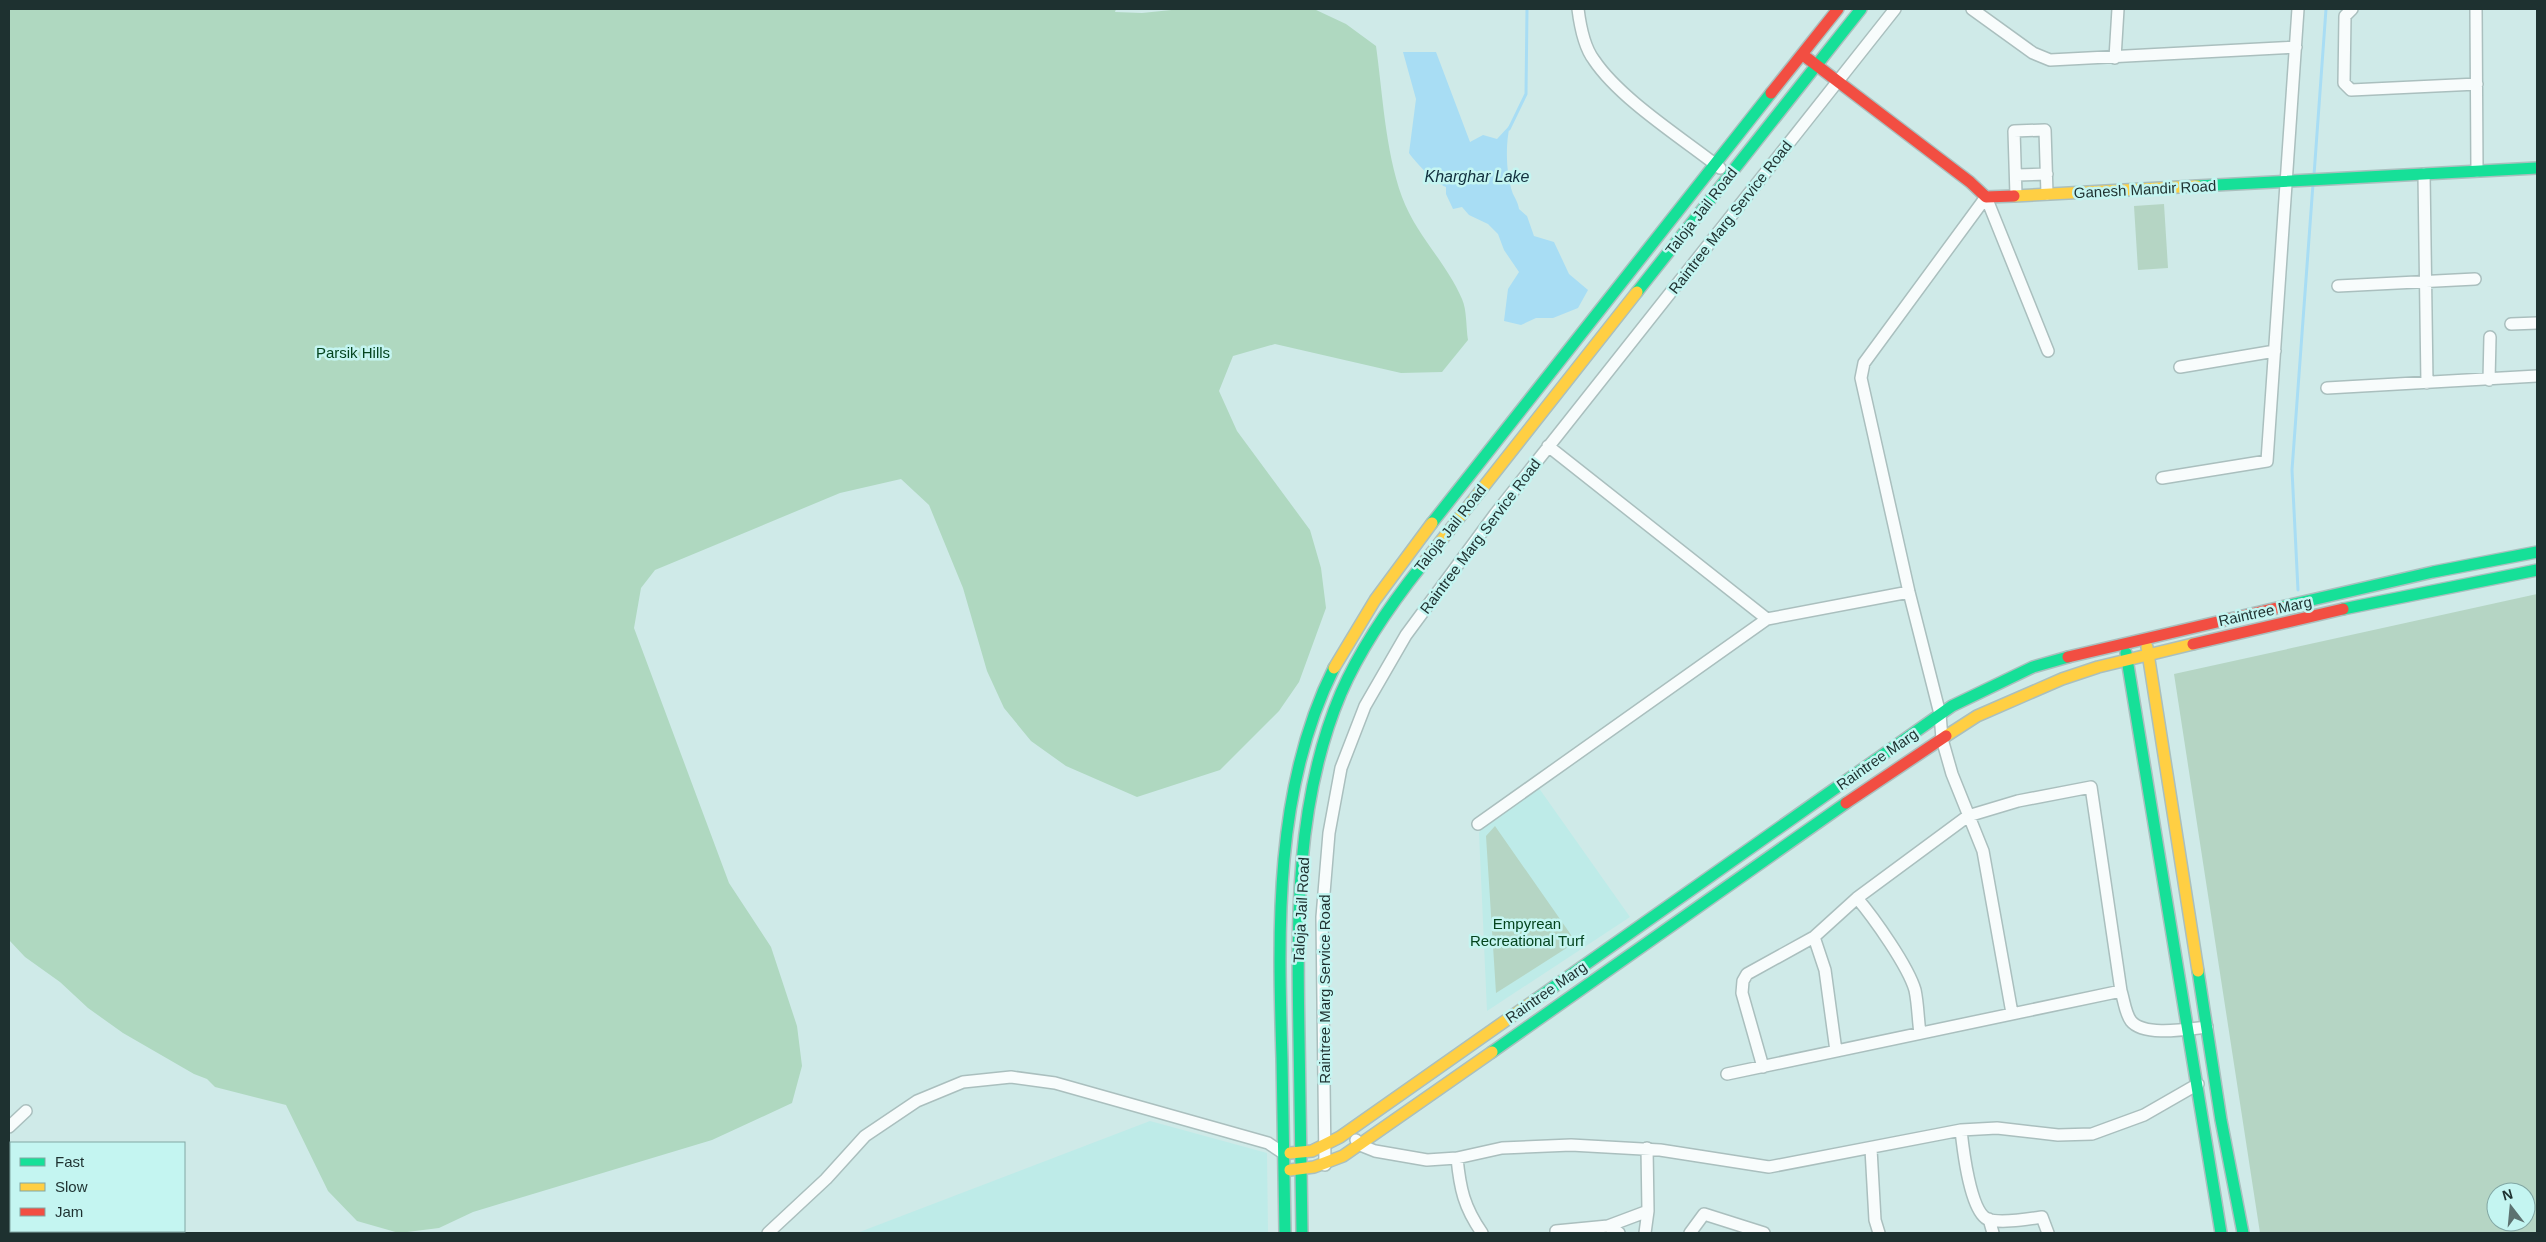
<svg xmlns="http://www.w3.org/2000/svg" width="2546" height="1242" font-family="Arial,sans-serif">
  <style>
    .built { fill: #beebe8 }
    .green { fill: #b5d5c4; fill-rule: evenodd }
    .forest { fill: #afd8c0 }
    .water { fill: #a8ddf4 }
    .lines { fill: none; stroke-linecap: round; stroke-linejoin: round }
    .stream { stroke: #a8ddf4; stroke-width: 3 }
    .street-casing { stroke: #aabfbe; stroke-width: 14 }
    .fast-casing { stroke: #aabfbe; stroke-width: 14 }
    .slow-casing { stroke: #aabfbe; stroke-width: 14 }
    .jam-casing { stroke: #aabfbe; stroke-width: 14 }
    .street { stroke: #f8fcfc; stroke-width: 11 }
    .fast { stroke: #16e098; stroke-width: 11 }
    .slow { stroke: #ffcf43; stroke-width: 11 }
    .jam { stroke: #f24e42; stroke-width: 11 }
    .labels { text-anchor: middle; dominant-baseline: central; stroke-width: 5; stroke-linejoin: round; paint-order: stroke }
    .street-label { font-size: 15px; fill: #1e3130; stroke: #c4f5f1 }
    .park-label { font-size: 15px; fill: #04441e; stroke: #c4f5f1 }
    .water-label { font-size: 16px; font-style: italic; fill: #12303e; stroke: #c4f5f1 }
  </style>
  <rect width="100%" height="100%" fill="#cfeae8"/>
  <path class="built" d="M1536,784L1630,917L1487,1011L1479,833L1488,817Z
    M1150,1121L1267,1153L1268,1233H857Z"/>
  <path class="green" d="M2164,204L2168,268L2138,270L2134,206Z
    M2537,594V1233H2260L2174,674ZM2496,1192H2526V1222H2496Z
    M1495,826L1576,942L1496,993L1486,836Z"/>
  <path class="forest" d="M9,9H1116L1115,12L1142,13L1181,9H1314L1346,24L1376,46C1383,96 1385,149 1402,197C1416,235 1446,262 1462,299C1467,310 1466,328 1468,340L1442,372L1401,373L1275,344L1233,356L1219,391L1237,431L1310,530L1321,568L1326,608L1299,682L1279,711L1220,770L1137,797L1066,766L1031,741L1004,708L987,671L963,588L929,505L901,479L840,493L655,570L641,588L634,628L729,883L771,947L797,1026L802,1066L792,1103L712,1140L473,1212L439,1228L399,1233L357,1221L328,1191L286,1105L215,1087L207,1079L194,1074L123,1033L88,1008L60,982L25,957L9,940Z"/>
  <path class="water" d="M1403,52H1436L1470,142L1483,135L1497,139L1510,125C1505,145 1506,175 1513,194C1516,200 1518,203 1519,209L1527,216L1534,236L1554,242L1569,274L1588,290L1578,308L1553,318H1536L1521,325L1504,321L1508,289L1519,272L1504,250L1498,234L1488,224L1469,215L1462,207L1453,209L1446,194V187C1434,182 1417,164 1409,153L1416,99Z"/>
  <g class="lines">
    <path class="stream" d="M1509,129L1526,94L1527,9
      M2314,175L2326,9
      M2298,590L2292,470L2313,184"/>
    <defs>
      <path id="street" d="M1578,9C1580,25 1584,47 1594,60C1620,99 1682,138 1720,168
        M1972,9L2033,53L2050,60L2296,47
        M2352,9L2345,16L2344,83L2351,90L2477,84
        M2476,9L2477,171
        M2115,58L2118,9
        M2424,174L2427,383
        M2017,175L2047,174
        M2016,195L2014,131L2045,130L2047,194
        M1986,197L1864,363L1861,378L1909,592L1940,714L1942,739L1952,774L1983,851L2012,1013
        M1986,197L2048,351
        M2338,286L2475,279
        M2511,324L2537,323
        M2180,367L2275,351
        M2489,380L2490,337
        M2327,388L2537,376
        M1548,446L1767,619
        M2162,478L2267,461L2298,9
        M1478,824L1767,619L1909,592
        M1857,898C1874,918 1908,966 1915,990C1918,1004 1918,1019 1920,1033
        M1814,937L1825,970L1836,1051
        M1763,1067L1742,993L1743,981L1747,974L1814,937L1857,898L1968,816L2018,801L2091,787L2121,991C2124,1000 2125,1013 2131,1021C2144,1037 2188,1029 2207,1027
        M1727,1074L2121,991
        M9,1127L26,1111
        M1961,1130C1963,1149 1970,1210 1987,1219C2000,1224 2028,1219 2042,1217L2048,1233
        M1356,1140L1360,1145L1375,1151L1427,1160L1457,1158L1502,1148L1571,1145L1660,1150L1769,1167L1961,1130L1997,1128L2058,1135L2092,1134L2144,1115L2198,1084
        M1871,1149L1875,1220L1879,1233
        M1457,1158C1460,1189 1464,1207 1482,1233
        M1325,1165L1322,917L1329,833L1341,768L1365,706L1406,635L1496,513L1895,9
        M1989,1219L1993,1233
        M1608,1226L1619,1233
        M1556,1231L1608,1226L1648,1211
        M116,1233L118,1231
        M768,1233L826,1179L865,1136L917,1101L963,1082L1011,1077L1055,1083L1268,1143L1283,1153
        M1645,1233L1648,1211L1647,1148
        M1690,1233L1704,1214L1764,1233"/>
      <path id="fast" d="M2197,186L2537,168
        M1637,292L1861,9
        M1432,523L1771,93
        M2281,607L2433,572L2537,552
        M2343,609L2537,570
        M2126,653L2221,1233
        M2198,971L2221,1120L2243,1233
        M1535,1000L1952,706L2033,667L2068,657
        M1492,1052L1846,803
        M1285,1233C1284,1175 1283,1117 1282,1059C1278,928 1274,788 1334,668
        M1302,1233C1301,1167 1300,1102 1299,1036C1297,921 1295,801 1341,693C1361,647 1391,604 1422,565"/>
      <path id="slow" d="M2014,196L2197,186
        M1422,565L1637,292
        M2147,647L2198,971
        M1334,668L1375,600L1432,523
        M1946,736L1977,716L2062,679L2098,667L2193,644
        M1290,1153L1312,1151L1340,1137L1535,1000
        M1290,1170L1314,1167L1343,1156L1492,1052"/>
      <path id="jam" d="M1807,58L1970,182L1986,197L2014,196
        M1771,93L1838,9
        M2193,644L2343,609
        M2068,657L2281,607
        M1846,803L1946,736"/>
    </defs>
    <use href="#street" class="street-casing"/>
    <use href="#fast" class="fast-casing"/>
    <use href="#slow" class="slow-casing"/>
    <use href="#jam" class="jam-casing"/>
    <use href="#street" class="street"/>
    <use href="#fast" class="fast"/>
    <use href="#slow" class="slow"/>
    <use href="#jam" class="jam"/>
  </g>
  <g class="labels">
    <g class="street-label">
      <text transform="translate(2145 189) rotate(-3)">Ganesh Mandir Road</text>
      <text transform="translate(1701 211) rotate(-52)">Taloja Jail Road</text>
      <text transform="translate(1730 217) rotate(-52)">Raintree Marg Service Road</text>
      <text transform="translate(1450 528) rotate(-52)">Taloja Jail Road</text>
      <text transform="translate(1480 536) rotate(-53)">Raintree Marg Service Road</text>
      <text transform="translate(2265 611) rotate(-12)">Raintree Marg</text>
      <text transform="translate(1877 759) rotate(-35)">Raintree Marg</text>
      <text transform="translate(1301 910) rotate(-87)">Taloja Jail Road</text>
      <text transform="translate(1324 989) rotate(-90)">Raintree Marg Service Road</text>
      <text transform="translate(1546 992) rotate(-35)">Raintree Marg</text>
    </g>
    <g class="park-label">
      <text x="353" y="352">Parsik Hills</text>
      <text x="1527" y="923">Empyrean<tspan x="1527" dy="17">Recreational Turf</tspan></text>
    </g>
    <g class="water-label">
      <text x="1477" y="176">Kharghar Lake</text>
    </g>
  </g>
  <rect width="2546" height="1242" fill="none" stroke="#1e3130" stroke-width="20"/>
  <rect x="10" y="1142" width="175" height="90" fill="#c4f5f1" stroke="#82a7a4"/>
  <rect x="20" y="1158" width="25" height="8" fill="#16e098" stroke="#82a7a4"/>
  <text x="55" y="1167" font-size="15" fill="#1e3130">Fast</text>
  <rect x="20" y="1183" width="25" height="8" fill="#ffcf43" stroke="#82a7a4"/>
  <text x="55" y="1192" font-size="15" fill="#1e3130">Slow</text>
  <rect x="20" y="1208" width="25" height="8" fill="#f24e42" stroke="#82a7a4"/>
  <text x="55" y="1217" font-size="15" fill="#1e3130">Jam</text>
  <g transform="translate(2511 1207) rotate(344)"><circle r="24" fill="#c4f5f1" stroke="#82a7a4"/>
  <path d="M0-4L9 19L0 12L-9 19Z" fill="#5c7270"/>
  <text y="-8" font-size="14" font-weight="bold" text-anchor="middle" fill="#1e3130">N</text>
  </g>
</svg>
